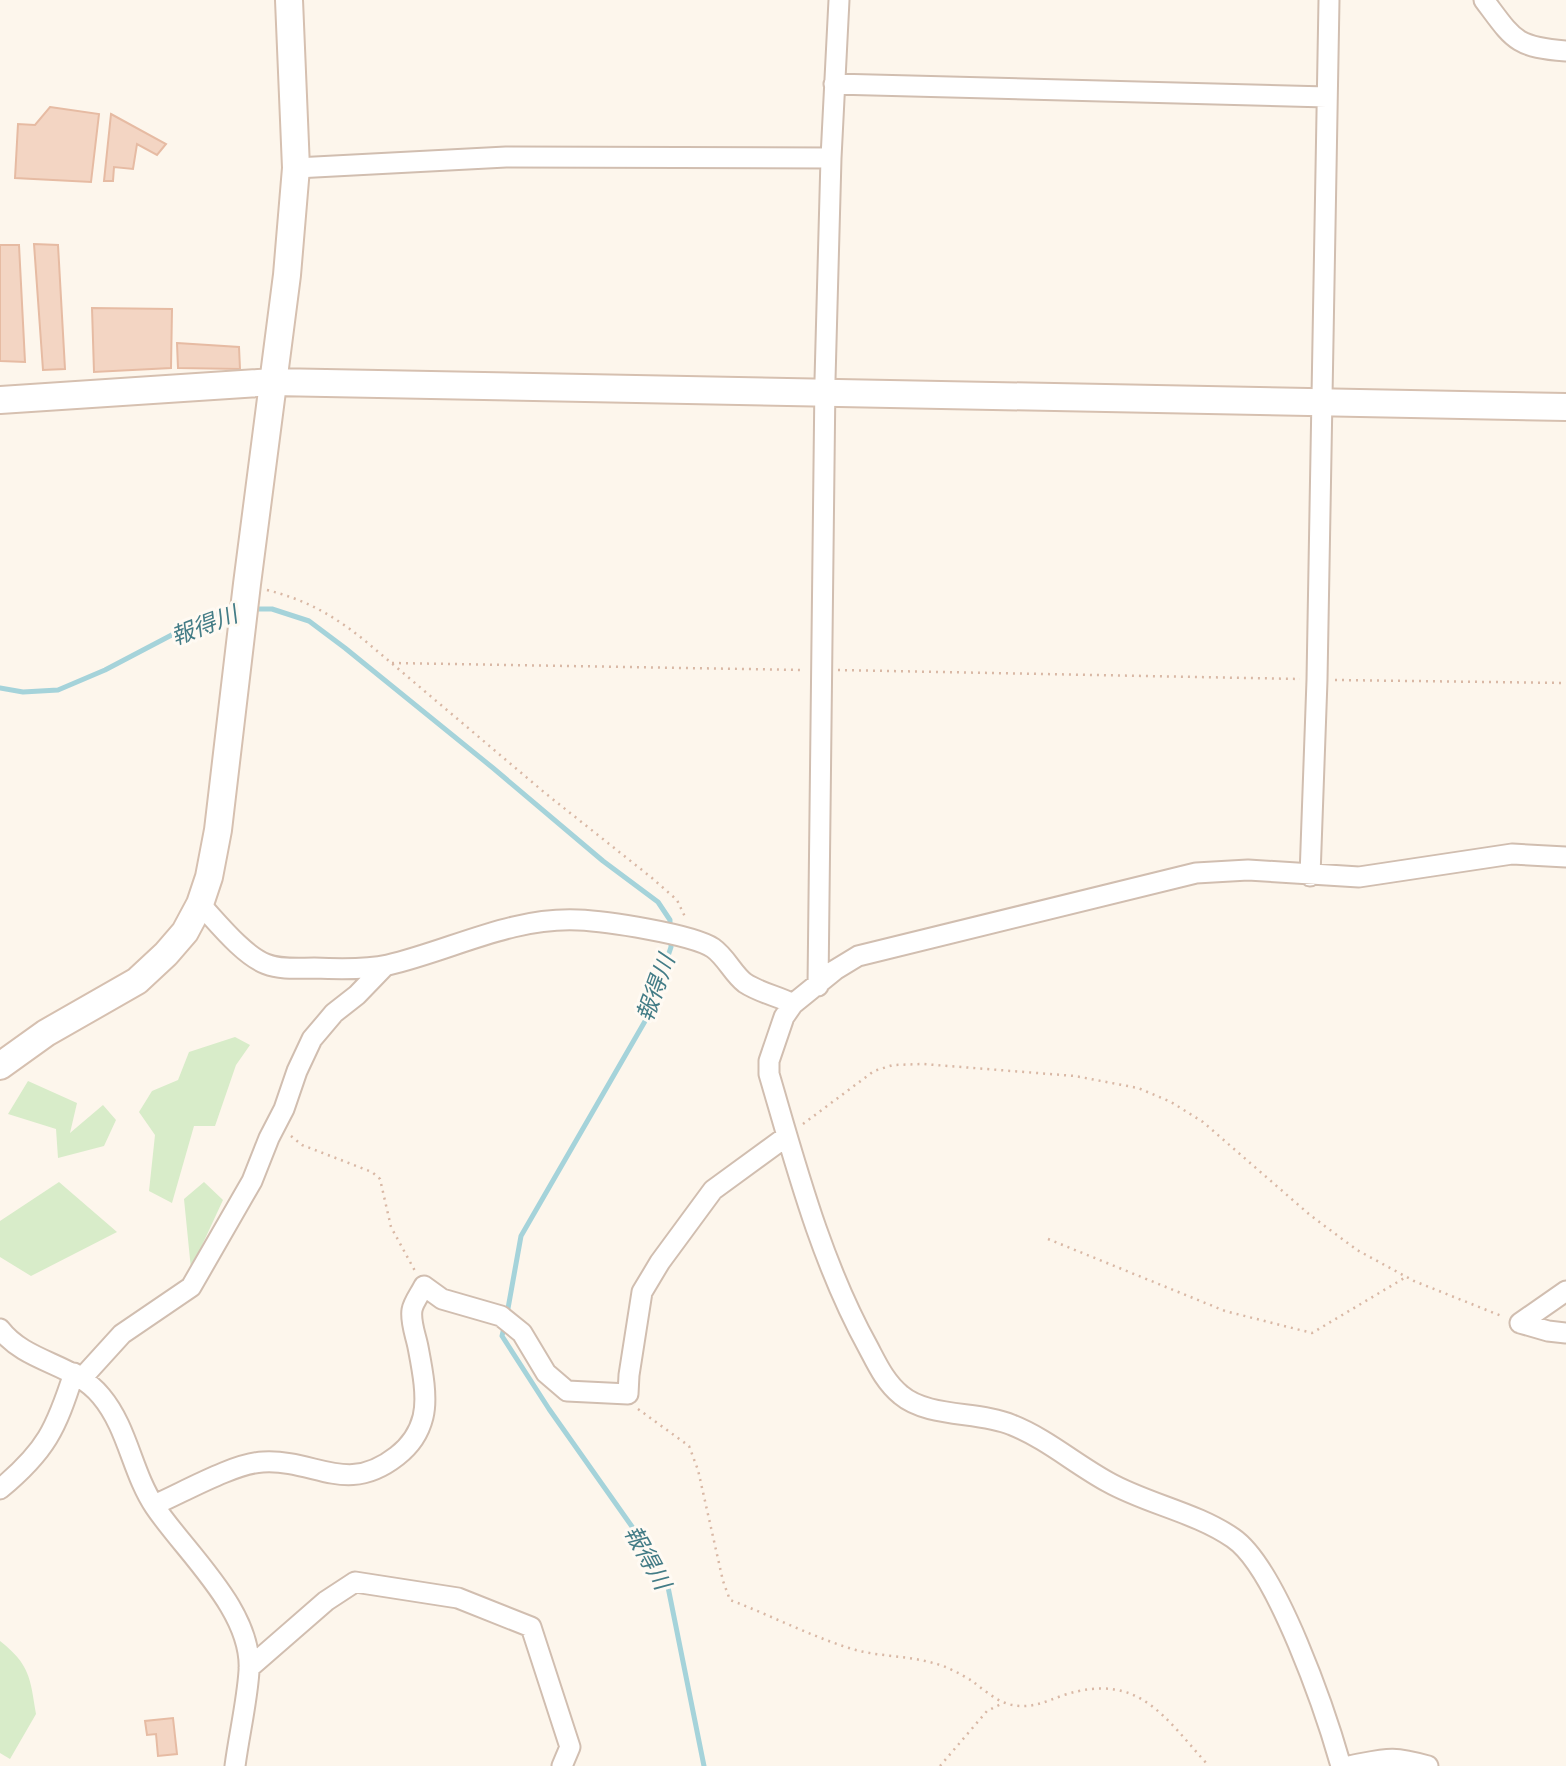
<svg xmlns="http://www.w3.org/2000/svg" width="1566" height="1766" font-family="'Archivo Narrow','Noto Sans JP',sans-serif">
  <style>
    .green { fill: #d8ecc9 }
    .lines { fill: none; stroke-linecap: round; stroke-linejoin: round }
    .stream { stroke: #a5d3da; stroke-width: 5 }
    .building { fill: #f3d5c3; stroke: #e6bba3; stroke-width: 2 }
    .street-casing { stroke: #d1beb0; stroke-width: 23 }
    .secondary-casing { stroke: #d6c0b0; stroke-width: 30 }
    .path { stroke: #d9b8a5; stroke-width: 2.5; stroke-dasharray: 2 5; stroke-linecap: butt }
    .street { stroke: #fff; stroke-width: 19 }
    .secondary { stroke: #fff; stroke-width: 26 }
    .labels { text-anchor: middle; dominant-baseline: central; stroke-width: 6; stroke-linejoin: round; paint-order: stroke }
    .water-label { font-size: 23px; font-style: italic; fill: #437c86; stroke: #fffaf3 }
  </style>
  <rect width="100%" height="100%" fill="#fdf6ec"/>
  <path class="green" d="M235,1037L250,1045L236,1065L215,1126H194L172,1203L149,1191L155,1135L139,1112L152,1091L178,1080L189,1052Z
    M28,1081L77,1103L70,1133L103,1105L116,1120L104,1146L58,1158L56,1129L8,1114Z
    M59,1182L117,1232L31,1276L0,1257V1221Z
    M204,1182L223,1200L191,1269L184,1199Z
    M0,1641C30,1665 30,1677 36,1714L10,1759L0,1753Z"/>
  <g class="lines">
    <path class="stream" d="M253,609H272L309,621L345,648L493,768L603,861L658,902L670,920V929
      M0,688L23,692L58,690L105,670L204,618L236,608
      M507,1314L521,1236L648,1016L671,947V939
      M505,1323L502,1336L549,1409L645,1545L668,1587L704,1766"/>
  </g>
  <path class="building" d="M50,107L99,114L91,182L15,178L18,124L35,125Z
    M111,114L166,144L157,155L137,144L133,169L114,167L113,181H104Z
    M34,244L58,245L65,369L43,370Z
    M0,245H19L25,362L0,361Z
    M92,308L172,309L171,368L94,372Z
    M177,343L239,347L240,369L178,368Z
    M173,1718L177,1754L158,1756L156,1734L147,1735L145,1721Z"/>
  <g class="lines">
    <defs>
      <path id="street" d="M1484,0C1514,40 1515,47 1566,51
        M834,84L1327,97
        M296,168L506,157L831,158
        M1310,876L1317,680L1329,0
        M200,904C217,922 243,955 266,964C281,970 299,968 314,968C337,969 366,970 388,965C452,950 511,917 578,920C605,921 692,934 713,948C726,957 733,974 745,983C760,993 778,996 793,1004
        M818,986L825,380L831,158L839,0
        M1520,1323L1566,1291
        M1520,1323L1548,1331L1566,1333
        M0,1329C26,1363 74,1363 101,1396C128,1428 132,1473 155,1507C186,1553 253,1611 249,1671C247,1702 239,1735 235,1766
        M82,1378L122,1334L191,1287L252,1181L269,1138L284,1109L297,1071L312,1039L334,1013L357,995L385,966
        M0,1489C46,1451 56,1429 74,1373
        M154,1505C182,1493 234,1463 263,1462C316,1459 346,1496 397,1456C410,1446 419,1433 423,1417C428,1397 422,1368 418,1347C416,1336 410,1322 412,1310C413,1303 420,1294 424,1286L442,1299L501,1316L522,1333L546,1373L567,1391L628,1394L629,1375L642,1292L660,1262L713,1190L787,1136
        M249,1668L326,1601L355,1582L458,1598L531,1627L570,1747L562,1766
        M1341,1766C1326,1713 1277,1568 1233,1538C1195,1512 1147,1504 1108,1482C1075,1464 1047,1439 1012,1425C980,1411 928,1418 901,1395C885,1382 877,1364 868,1347C821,1262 796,1166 769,1074V1061L784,1017L793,1004L835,970L858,956L1196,873L1248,870L1359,877L1512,854L1566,857
        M1349,1766C1386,1759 1390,1755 1428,1766"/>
      <path id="secondary" d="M0,400L273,382L1566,407
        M0,1066L46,1033L137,981L166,954L185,932L200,904L209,877L218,830L247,584L287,275L296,168L289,0"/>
    </defs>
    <use href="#street" class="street-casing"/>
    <use href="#secondary" class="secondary-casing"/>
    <path class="path" d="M267,590C306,600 331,614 363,639L545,793L652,878L677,900L686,919
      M392,663L803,670
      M838,670L1300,679
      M1335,680L1566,683
      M803,1124L874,1071L893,1065L923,1064L1075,1076L1138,1088L1171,1102L1203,1122L1310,1215L1357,1250L1414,1281L1504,1317
      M291,1136L302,1145L372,1172L380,1179L391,1227L415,1271
      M1048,1239L1225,1311L1312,1333L1406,1277
      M638,1409L689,1446L698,1470L723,1581L730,1600C770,1615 808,1635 849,1648C876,1657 906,1655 933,1663C946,1666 961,1674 972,1681C983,1689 995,1700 1008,1704C1029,1710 1044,1702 1064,1695C1139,1671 1164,1717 1209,1766
      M940,1766L987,1711L1003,1703"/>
    <use href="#street" class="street"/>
    <use href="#secondary" class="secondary"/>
  </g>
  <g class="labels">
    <g class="water-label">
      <text transform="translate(204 625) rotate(-21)">報得川</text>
      <text transform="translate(655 988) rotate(-70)">報得川</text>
      <text transform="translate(648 1557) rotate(61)">報得川</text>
    </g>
  </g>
</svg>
